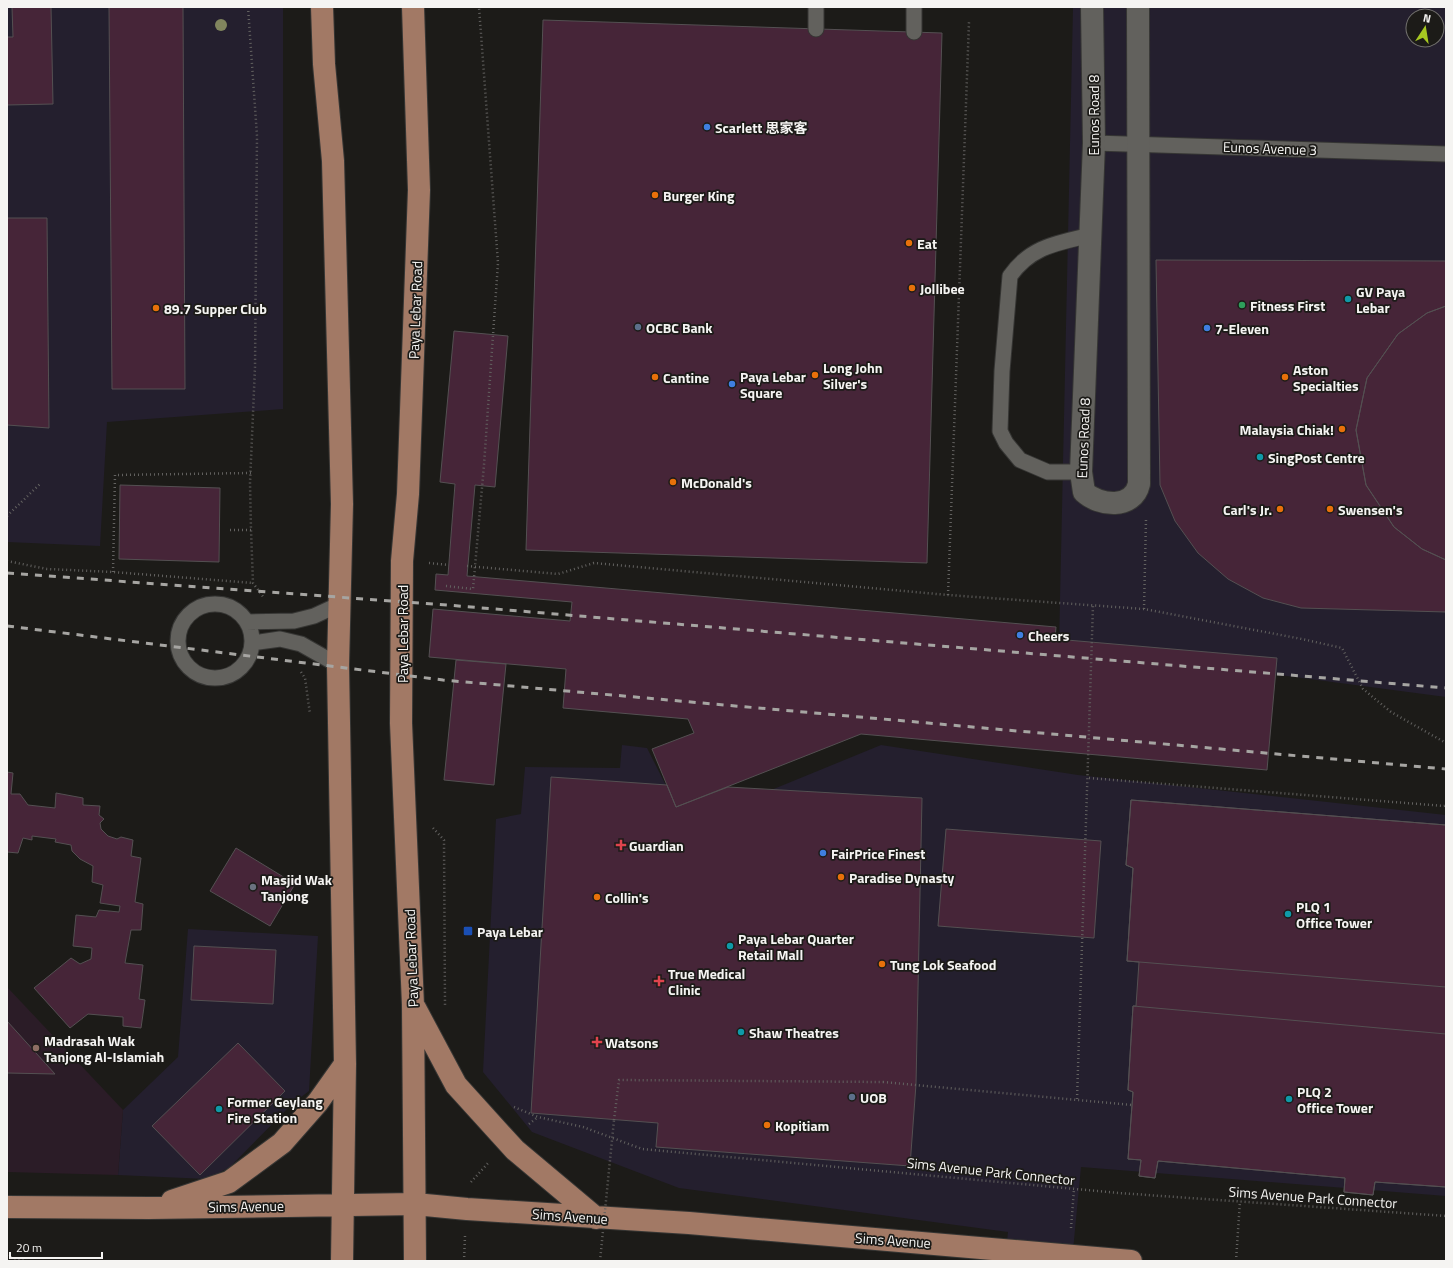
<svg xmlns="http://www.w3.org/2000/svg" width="1453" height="1268" font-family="'Titillium Web','Noto Sans SC',sans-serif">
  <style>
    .commercial { fill: #241f2e; fill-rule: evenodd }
    .education { fill: #2b1c27 }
    .building { fill: #462538; stroke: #545052 }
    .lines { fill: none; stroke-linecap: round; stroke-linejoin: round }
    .lane-casing { stroke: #363634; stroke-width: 17 }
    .street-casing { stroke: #363634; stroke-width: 24 }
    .primary-casing { stroke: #363634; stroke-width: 24 }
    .path { stroke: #636260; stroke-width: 2.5; stroke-dasharray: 1 3; stroke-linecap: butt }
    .lane { stroke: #62615d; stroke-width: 15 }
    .street { stroke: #62615d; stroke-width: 22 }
    .primary { stroke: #a27965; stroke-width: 22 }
    .rail { stroke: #a6a5a2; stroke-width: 3; stroke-dasharray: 7 7; stroke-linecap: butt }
    .path-bridge { stroke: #636260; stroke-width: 2.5; stroke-dasharray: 1 3; stroke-linecap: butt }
    .tree { fill: #81855e }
    .shop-dot { fill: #3f7fe0; stroke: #1c1b18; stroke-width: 1.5 }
    .food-dot { fill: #e8710a; stroke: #1c1b18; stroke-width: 1.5 }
    .culture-dot { fill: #0f9aa8; stroke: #1c1b18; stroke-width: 1.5 }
    .leisure-dot { fill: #2e9e5b; stroke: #1c1b18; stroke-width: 1.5 }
    .service-dot { fill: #5c6f8a; stroke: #1c1b18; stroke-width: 1.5 }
    .health-dot { fill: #e0444e; stroke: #1c1b18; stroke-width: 1.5 }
    .worship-dot { fill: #6b7280; stroke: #1c1b18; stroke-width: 1.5 }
    .transit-dot { fill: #1a4fb4; stroke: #1c1b18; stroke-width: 1.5 }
    .education-dot { fill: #8d6e63; stroke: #1c1b18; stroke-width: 1.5 }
    .labels { text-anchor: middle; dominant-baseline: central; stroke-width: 3.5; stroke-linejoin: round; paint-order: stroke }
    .street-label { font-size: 14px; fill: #f5f4f2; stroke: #1c1b18 }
    .poi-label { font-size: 14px; font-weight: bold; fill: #f5f4f2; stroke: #1c1b18; text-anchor: start }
  </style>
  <rect width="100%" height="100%" fill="#1c1b18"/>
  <path class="commercial" d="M7,7H283V409L107,422L100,546L7,542Z
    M1073,7H1446V697L1059,646ZM1413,16H1437V40H1413Z
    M622,745L647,748L686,825L881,745L1078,775L1446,815V1196L1081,1167L1072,1261H1005L1008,1232L679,1188L532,1132L483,1072L496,819L521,814L525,767L620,768Z
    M188,929L318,936L309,1091L292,1104L230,1167L207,1179L118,1175L123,1110L178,1057Z"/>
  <path class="education" d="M7,987L123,1110L118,1175L7,1172Z"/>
  <path class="building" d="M12,7H51L53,104L7,105V37H13Z
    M109,7H183L185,389H112Z
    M543,20L942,33L927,563L526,550Z
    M7,218H47L49,428L7,425Z
    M1156,260L1446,261V306L1427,313L1398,334L1367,378L1356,430L1366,485L1394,527L1422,549L1446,560V612L1301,608L1263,598L1228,579L1198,553L1175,521L1160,485Z
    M1446,306V560L1422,549L1394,527L1366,485L1356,430L1367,378L1398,334L1427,313Z
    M454,331L508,336L495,487L475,485L467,576L1056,627L1055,639L1277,658L1267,770L861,734L676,807L652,749L694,733L688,719L563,708L566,669L429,657L433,609L570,621L572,602L435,590L436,574L448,575L455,484L440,482Z
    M120,485L220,488L219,562L119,559Z
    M456,660L506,664L494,785L444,780Z
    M7,772L13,773L11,794H20L28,805L55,808L56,793L83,798V805L100,806L99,815L104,819L100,823L101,829L108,836L117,839L121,837L133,840L131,856L141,858L135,902L143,904L141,930H131L125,963L143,965L139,999L145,1000L141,1028L123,1026V1017L88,1014L70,1028L34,988L71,958L80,964L91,959L92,948L73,946L76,915L96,917L99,910L119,912L120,906L100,903L103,885L92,882L93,866L80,859L72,851L71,845L55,842L56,839L32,836V840L23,838L18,853L7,852Z
    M551,777L667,785L676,807L728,787L922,798L916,1084L910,1166L656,1147L658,1123L531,1113Z
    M1131,800L1446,825V987L1127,961L1133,868L1126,865Z
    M1131,800L1446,825V1187L1375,1182L1373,1195L1344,1192L1345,1178L1158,1161L1155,1178L1139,1176L1141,1160L1128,1159L1133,1092L1128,1090L1133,1006H1136L1139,962L1127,961L1133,868L1126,865Z
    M946,829L1101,841L1094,938L938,926Z
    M236,848L295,884L270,926L210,891Z
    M194,946L276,950L273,1004L191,1000Z
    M1133,1006L1446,1034V1187L1375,1182L1373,1195L1344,1192L1345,1178L1158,1161L1155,1178L1139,1176L1141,1160L1128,1159L1133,1092L1128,1090Z
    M7,1021L55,1074L7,1073Z
    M238,1043L285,1091L200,1175L152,1126Z"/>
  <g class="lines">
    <defs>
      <path id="lane" d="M816,29V7
        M914,32V7
        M1094,143L1446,154
        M1081,472H1048L1020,460L1006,443L1000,431L1002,371L1010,276C1031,246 1058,243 1091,235
        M178 641a37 37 0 1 1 74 0a37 37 0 1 1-74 0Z
        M247,622L294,621L314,616L340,604
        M252,643L280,639L301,644L338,665"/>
      <path id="street" d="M1092,7L1094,143L1081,472L1084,492C1099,506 1133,510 1139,484L1138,7"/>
      <path id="primary" d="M322,7L324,64L333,161L342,504L338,665L345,1064L342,1261
        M413,7L419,190L408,494L402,561L401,723L413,1005L415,1261
        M415,1008L456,1085L515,1150L596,1218
        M172,1201L229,1182L282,1143L318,1102L345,1064
        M7,1207L149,1208L415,1204L467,1209L689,1223L1131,1261"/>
    </defs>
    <use href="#lane" class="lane-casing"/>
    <use href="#street" class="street-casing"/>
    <use href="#primary" class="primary-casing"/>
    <path class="path" d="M248,7L257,136L255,367L250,483L251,530L253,583L264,598
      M7,516L41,483
      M230,530H251
      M7,561L47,569L113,572L253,583
      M429,563L449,565
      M467,566L558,574L594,563L948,595L1144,609L1302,639L1342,648L1363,689L1391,712L1446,743
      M113,572L115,475L251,473
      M446,586L473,589L484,465L498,263L479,7
      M948,595L969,22
      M1144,609L1146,519
      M301,672L305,678L310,714
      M1089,778L1444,806L1446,805
      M433,828L444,840L445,1005
      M1077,1099L1093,605
      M514,1107L538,1117L583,1127L642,1149L1119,1193L1446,1216
      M614,1120L619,1080L883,1082
      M529,1124L538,1117
      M471,1182L489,1162
      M1071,1228L1074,1189
      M7,1256L24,1261
      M464,1261L465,1236
      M1236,1261L1240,1201"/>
    <use href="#lane" class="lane"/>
    <use href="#street" class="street"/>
    <use href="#primary" class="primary"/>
    <path class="rail" d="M7,573L447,605L1446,688
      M7,626L443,680L1446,769"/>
    <path class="path-bridge" d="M883,1082L1132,1105
      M600,1261L614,1120"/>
  </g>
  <circle class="tree" cx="221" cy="25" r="6"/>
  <g class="shop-dot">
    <circle cx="707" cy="127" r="4"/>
    <circle cx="1207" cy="328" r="4"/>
    <circle cx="732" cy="384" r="4"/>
    <circle cx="1020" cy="635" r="4"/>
    <circle cx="823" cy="853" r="4"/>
  </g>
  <g class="food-dot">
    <circle cx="655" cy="195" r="4"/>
    <circle cx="909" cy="243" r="4"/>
    <circle cx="912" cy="288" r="4"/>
    <circle cx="156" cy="308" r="4"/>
    <circle cx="815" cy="375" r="4"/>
    <circle cx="655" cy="377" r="4"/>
    <circle cx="1285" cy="377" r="4"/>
    <circle cx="1342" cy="429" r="4"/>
    <circle cx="673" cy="482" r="4"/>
    <circle cx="1280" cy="509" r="4"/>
    <circle cx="1330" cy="509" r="4"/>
    <circle cx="841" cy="877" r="4"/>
    <circle cx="597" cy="897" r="4"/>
    <circle cx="882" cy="964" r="4"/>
    <circle cx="767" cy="1125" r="4"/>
  </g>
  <g class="culture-dot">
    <circle cx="1348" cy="299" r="4"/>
    <circle cx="1260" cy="457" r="4"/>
    <circle cx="1288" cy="914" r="4"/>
    <circle cx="730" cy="946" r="4"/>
    <circle cx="741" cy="1032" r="4"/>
    <circle cx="1289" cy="1099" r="4"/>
    <circle cx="219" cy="1109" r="4"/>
  </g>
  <circle class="leisure-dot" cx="1242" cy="305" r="4"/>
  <g class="service-dot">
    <circle cx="638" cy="327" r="4"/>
    <circle cx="852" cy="1097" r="4"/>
  </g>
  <g class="health-dot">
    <path d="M619 839h4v4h4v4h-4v4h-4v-4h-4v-4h4z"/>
    <path d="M657 975h4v4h4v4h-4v4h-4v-4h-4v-4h4z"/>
    <path d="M595 1036h4v4h4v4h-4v4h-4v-4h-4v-4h4z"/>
  </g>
  <circle class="worship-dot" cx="253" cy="887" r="4"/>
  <rect class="transit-dot" x="463" y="926" width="10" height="10" rx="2"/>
  <circle class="education-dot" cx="36" cy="1048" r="4"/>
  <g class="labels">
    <g class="street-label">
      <text transform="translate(1093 115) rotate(-90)">Eunos Road 8</text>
      <text transform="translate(1270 148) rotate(2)">Eunos Avenue 3</text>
      <text transform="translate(415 310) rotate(-88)">Paya Lebar Road</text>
      <text transform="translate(1083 438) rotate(-88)">Eunos Road 8</text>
      <text transform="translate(402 634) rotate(-90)">Paya Lebar Road</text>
      <text transform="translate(411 958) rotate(-92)">Paya Lebar Road</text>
      <text transform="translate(991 1171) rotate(6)">Sims Avenue Park Connector</text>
      <text transform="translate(1313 1197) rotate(4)">Sims Avenue Park Connector</text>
      <text transform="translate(246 1206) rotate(-1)">Sims Avenue</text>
      <text transform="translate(570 1216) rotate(4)">Sims Avenue</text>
      <text transform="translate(893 1240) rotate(4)">Sims Avenue</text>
    </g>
    <g class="poi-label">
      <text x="715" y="127">Scarlett 思家客</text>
      <text x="663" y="195">Burger King</text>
      <text x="917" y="243">Eat</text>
      <text x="920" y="288">Jollibee</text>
      <text x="1356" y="291">GV Paya<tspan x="1356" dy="16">Lebar</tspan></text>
      <text x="1250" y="305">Fitness First</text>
      <text x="164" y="308">89.7 Supper Club</text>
      <text x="646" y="327">OCBC Bank</text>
      <text x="1215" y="328">7-Eleven</text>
      <text x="823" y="367">Long John<tspan x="823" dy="16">Silver's</tspan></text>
      <text x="1293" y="369">Aston<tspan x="1293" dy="16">Specialties</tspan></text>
      <text x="740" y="376">Paya Lebar<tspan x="740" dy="16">Square</tspan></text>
      <text x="663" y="377">Cantine</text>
      <text x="1334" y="429" text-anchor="end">Malaysia Chiak!</text>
      <text x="1268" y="457">SingPost Centre</text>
      <text x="681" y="482">McDonald's</text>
      <text x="1272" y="509" text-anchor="end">Carl's Jr.</text>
      <text x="1338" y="509">Swensen's</text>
      <text x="1028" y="635">Cheers</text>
      <text x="629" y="845">Guardian</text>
      <text x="831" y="853">FairPrice Finest</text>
      <text x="849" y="877">Paradise Dynasty</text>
      <text x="261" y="879">Masjid Wak<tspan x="261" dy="16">Tanjong</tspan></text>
      <text x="605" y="897">Collin's</text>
      <text x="1296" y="906">PLQ 1<tspan x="1296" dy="16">Office Tower</tspan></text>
      <text x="477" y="931">Paya Lebar</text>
      <text x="738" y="938">Paya Lebar Quarter<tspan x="738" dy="16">Retail Mall</tspan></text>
      <text x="890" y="964">Tung Lok Seafood</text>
      <text x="668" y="973">True Medical<tspan x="668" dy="16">Clinic</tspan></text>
      <text x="749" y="1032">Shaw Theatres</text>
      <text x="44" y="1040">Madrasah Wak<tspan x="44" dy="16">Tanjong Al-Islamiah</tspan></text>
      <text x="605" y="1042">Watsons</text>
      <text x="1297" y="1091">PLQ 2<tspan x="1297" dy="16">Office Tower</tspan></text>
      <text x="860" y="1097">UOB</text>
      <text x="227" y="1101">Former Geylang<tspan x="227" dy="16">Fire Station</tspan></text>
      <text x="775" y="1125">Kopitiam</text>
    </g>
  </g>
  <rect width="1453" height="1268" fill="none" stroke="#f5f4f2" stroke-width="16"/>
  <g transform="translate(1425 28) rotate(12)"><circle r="19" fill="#1c1b18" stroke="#73726f"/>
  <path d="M0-3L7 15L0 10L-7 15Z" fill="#a6c821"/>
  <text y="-6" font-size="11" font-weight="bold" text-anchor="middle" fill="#f5f4f2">N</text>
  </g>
  <path d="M10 1252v6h92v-6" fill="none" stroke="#f5f4f2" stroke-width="2"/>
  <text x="16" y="1252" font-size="12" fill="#f5f4f2" stroke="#1c1b18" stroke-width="3" paint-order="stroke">20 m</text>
</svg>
